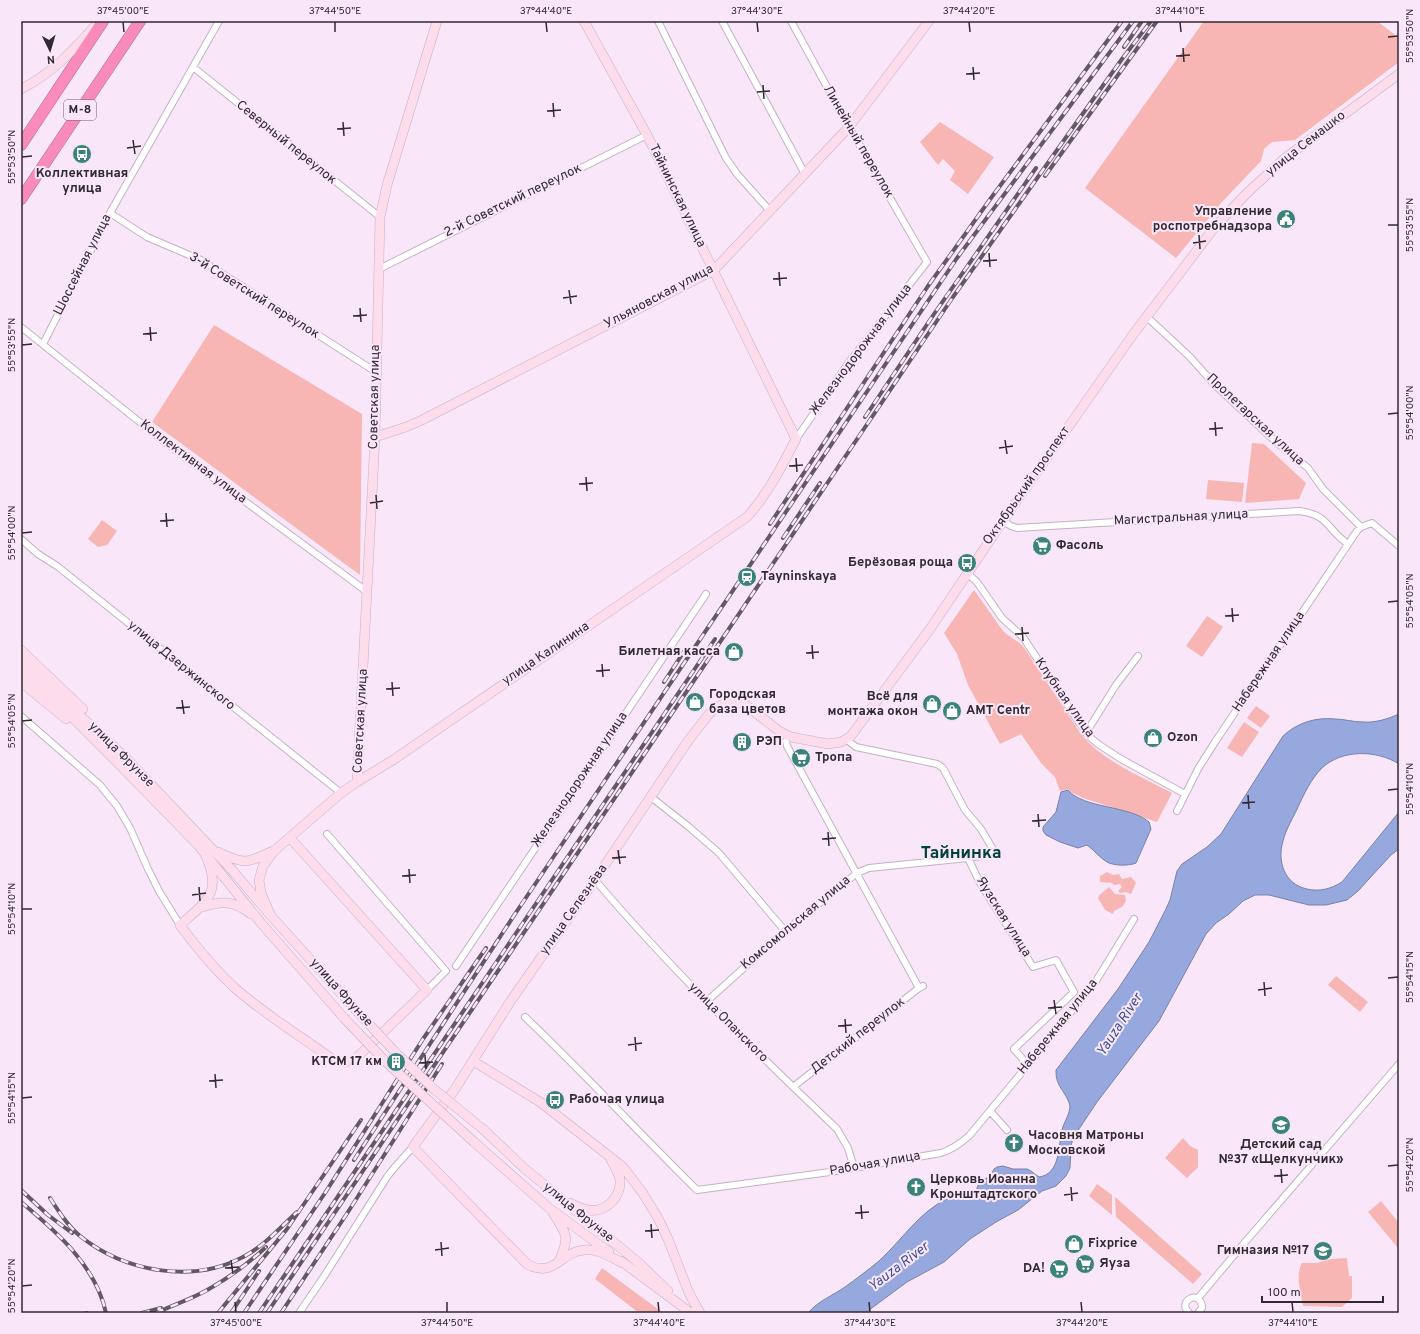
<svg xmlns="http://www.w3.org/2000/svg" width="1420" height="1334" font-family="Overpass,sans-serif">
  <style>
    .green { fill: #f7b6b4 }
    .water { fill: #96a8dd; stroke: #7882a9 }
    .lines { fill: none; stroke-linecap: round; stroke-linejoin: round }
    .street-casing { stroke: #c4b2c4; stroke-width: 8 }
    .secondary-casing { stroke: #c4b2c4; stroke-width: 10 }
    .highway-casing { stroke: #b3698b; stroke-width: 12 }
    .street { stroke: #fff; stroke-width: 6 }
    .secondary { stroke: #fddceb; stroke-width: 9 }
    .highway { stroke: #f98bbb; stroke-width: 11 }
    .rail-casing { stroke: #635963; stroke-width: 4 }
    .rail { stroke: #f9e6f9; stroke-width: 2.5; stroke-dasharray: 8; stroke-linecap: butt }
    .secondary-bridge-casing { stroke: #c4b2c4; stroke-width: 10; stroke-linecap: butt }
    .secondary-bridge { stroke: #fddceb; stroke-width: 9 }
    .ticks { fill: none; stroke: #312a31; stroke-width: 1.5 }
    .labels { text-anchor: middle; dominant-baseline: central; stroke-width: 4; stroke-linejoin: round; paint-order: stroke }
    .shield { fill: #f9e6f9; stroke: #6d626d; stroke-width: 1 }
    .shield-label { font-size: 12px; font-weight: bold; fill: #312a31 }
    .street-label { font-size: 13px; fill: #312a31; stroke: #f9e6f9 }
    .poi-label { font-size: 13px; font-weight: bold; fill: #312a31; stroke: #f9e6f9; text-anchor: start }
    .water-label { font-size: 14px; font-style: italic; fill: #3c4f91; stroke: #f9e6f9 }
    .district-label { font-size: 17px; font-weight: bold; fill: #00403b; stroke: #f9e6f9 }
    .neatline { fill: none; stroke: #312a31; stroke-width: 1.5 }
    .ticks-label { font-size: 10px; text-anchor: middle; fill: #312a31 }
  </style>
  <rect width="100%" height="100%" fill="#f9e6f9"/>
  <path class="green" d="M1204,21H1377L1399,38V62L1295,140L1272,142L1264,149L1261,161L1222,202L1176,258L1085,188Z
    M940,122L994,157L968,194L950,180L955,171L943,159L938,165L920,142Z
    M214,325L362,414L360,575L152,422Z
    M1252,443L1264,444L1306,483L1299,499L1245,503Z
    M1208,480L1244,483L1242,502L1206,499Z
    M102,520L117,531L107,545L98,547L88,539Z
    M974,590L1003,631C1010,638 1018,640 1025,649L1081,734C1104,762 1140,776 1172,793L1157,822L1083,798L1071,792L1068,789L1060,791L1055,777L1041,763L1021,734L1000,744L968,685L957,654L944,633Z
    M1207,616L1223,627L1202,657L1186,646Z
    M1256,706L1270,716L1261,728L1247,718Z
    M1244,722L1259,732L1242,757L1227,748Z
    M1107,872L1113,875L1119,874L1122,879L1131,877L1136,883L1131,894L1125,892L1120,893L1118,891L1122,887L1120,884L1114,885L1112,883L1100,882V876Z
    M1109,887L1115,894L1125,895L1126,901L1122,907L1114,911L1113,914L1105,910L1098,898C1100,893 1105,891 1109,887Z
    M1336,976L1368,1002L1360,1012L1328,985Z
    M1183,1138L1190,1146L1198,1150V1167L1187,1178L1165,1158Z
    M1097,1184L1112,1195V1215L1089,1196Z
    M1115,1197L1202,1274L1193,1284L1116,1217Z
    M1381,1201L1399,1223V1247L1398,1248L1368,1212Z
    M1347,1258L1349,1276H1352V1298L1342,1307L1303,1306C1301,1293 1295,1275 1302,1263H1317L1331,1259Z
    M602,1268L662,1312V1313H639L595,1279Z"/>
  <path class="water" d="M1399,714V764C1377,750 1342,749 1322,768C1311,779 1304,794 1298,807C1293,818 1286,829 1283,841C1277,861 1284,884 1307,889C1319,892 1331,889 1342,882L1399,812V849L1391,855L1358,891L1347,900L1326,905H1309L1269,895H1255L1243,901L1229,914L1216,923L1206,934L1159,1021L1097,1102L1073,1138L1071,1146L1070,1168L1066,1176L1056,1186L1042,1191L1018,1210L996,1222L970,1239L944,1262L907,1282L865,1313H808C818,1301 832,1296 845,1287C856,1279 868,1270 879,1261C903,1239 918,1213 948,1198C959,1192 964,1198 974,1196L979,1183L991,1175L994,1169L997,1167L1003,1166L1013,1169H1027L1031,1171L1039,1177C1061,1174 1058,1145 1062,1130C1064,1122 1070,1114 1070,1106C1067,1092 1055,1087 1056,1070L1118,989L1149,942L1165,911L1170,900L1177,871L1182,864L1207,847L1221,834L1283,736C1297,723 1315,717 1335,719C1344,719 1353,722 1363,722C1375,723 1388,719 1399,714Z
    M1068,790C1084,809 1129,805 1149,822L1151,829L1136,863C1129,866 1114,866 1107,862C1100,858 1094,850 1087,845L1078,848L1060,842L1046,835L1043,831V827L1056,812L1061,792Z"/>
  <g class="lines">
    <defs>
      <path id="street" d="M658,21L726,158L737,174L770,211
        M722,21L805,174
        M791,21L849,127L927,262L847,365L796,439
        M193,67L380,217
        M110,213L147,237L201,260L376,372
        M379,269L647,135
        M1146,316L1190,357L1214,384L1276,442L1308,468L1323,489L1361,527
        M21,327L162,440L362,588L367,593
        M43,344L110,213L219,21
        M1003,521L1011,526L1017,528L1299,511C1330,515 1326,529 1348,544
        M21,539L38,554L57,566L341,793
        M967,573L977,582L1002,618L1023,637L1078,721L1091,738L1098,744L1121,759L1185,794
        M21,716L100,785L117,806L130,828L148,869L159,891L180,925
        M1086,733L1116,685L1138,656
        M789,736L786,741L787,746L919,988
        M847,740L856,747L937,764L943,768L965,810L981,829L994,851L986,855L968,858L979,881L1033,967L1056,960L1074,992L1014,1049L1028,1065
        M651,797L689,827L719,853L785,931
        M1177,811L1198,769L1215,742L1357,531L1361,527L1372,523L1399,546
        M327,834L446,971L427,990
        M595,880C670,968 753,1049 837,1129L848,1148L854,1168
        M456,966L706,594
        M706,1002L785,931L857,873L869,868L968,858
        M525,1017C584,1073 639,1133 697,1190L830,1172L941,1153C953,1149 960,1144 969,1136L1028,1065L1096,981L1134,919
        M793,1087L919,988L923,986
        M990,1111L1007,1130
        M1198,1298L1246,1241L1399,1064
        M299,1313L323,1278L387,1177C395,1166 404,1157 413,1147
        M1189,1313C1176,1301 1201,1288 1202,1308L1198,1313"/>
      <path id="secondary" d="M21,89C51,74 73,51 94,27
        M375,437L406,427L422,420L714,270L849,127L929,21
        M21,650L83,709
        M21,661L126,758L233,871L271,916L355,1009
        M21,671L62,707L118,763L198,845L261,923L344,1018
        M21,682L66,719
        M357,782L375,437L380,217L387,185L437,21
        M204,852C223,891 209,900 180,925C197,948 215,970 236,989C267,1016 302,1037 335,1061L344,1062L354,1060L427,990L290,838
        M218,852C245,865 247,863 273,851
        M202,907C223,901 233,900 251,914
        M271,916L261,893L259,880L263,866L274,851L341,793L357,782L393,760L747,517C768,494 782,466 796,439L647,135L584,21
        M473,1061L540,1102L623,1167L642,1192L658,1218L668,1239L689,1293L700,1313
        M484,1130L524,1168L639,1263L668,1291
        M474,1142L549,1208L609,1252
        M570,1203C576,1206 582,1209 588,1210C605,1213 621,1198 620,1180C619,1173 615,1167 611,1160
        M553,1213C567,1234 570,1238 559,1261
        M621,1261L691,1313
        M625,1264C612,1258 598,1248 584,1250C560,1252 554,1279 527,1264L413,1147L455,1089L510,1002L595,880L688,741L709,714L718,706L724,704L739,702L747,706L779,731L791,737L828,744L841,742L851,736L930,629L1011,509L1132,336L1214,228L1246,194L1285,158L1399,74"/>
      <path id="highway" d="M21,145L103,21
        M21,199L140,21"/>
    </defs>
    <use href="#street" class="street-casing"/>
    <use href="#secondary" class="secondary-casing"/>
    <use href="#highway" class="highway-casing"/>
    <use href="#street" class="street"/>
    <use href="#secondary" class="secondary"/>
    <use href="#highway" class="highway"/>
    <defs>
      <path id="rail" d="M1124,47L1142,21
        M1045,176L1157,21
        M865,417L934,314L1036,168
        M770,524L928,286L991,198L1122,21
        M783,538L820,483
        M664,682L685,650
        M354,1160L517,911L957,258L1133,21
        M21,1190L48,1215L72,1233
        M50,1198C59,1212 68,1226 80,1236C125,1272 192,1284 243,1257C264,1246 280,1228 297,1212
        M21,1202C56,1231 96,1266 106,1313
        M86,1313H87
        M142,1313L161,1308
        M156,1313C173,1305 192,1299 209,1289C230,1277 249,1263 266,1247
        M218,1313L287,1229L361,1120
        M231,1313L259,1271
        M244,1313L325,1193L423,1039L486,948
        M259,1313L715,639
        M267,1313L953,297L1079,119L1122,59L1151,21
        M281,1313L348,1212L442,1064"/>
    </defs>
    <use href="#rail" class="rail-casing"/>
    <use href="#rail" class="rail"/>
    <defs>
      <path id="secondary-bridge" d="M355,1009L395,1052L435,1090L484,1130
        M344,1018L385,1061L474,1142"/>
    </defs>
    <use href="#secondary-bridge" class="secondary-bridge-casing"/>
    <use href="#secondary-bridge" class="secondary-bridge"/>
  </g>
  <path class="ticks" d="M123,22L124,32M335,22V32M546,22L547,32M757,22L758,32M969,22L970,32M1180,22L1181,32M1388,37L1398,36M1183,48L1184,62M1176,56L1190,55M973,67L974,80M966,74L980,73M763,85L764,99M757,92L770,91M553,103L554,117M547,111L561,110M343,122L344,136M337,129L351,128M133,140L135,154M127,148L141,146M22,157L32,156M1388,225H1398M1199,235L1200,249M1193,243L1206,241M989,253L990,267M983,261L997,260M779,272L780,286M773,279L787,278M569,290L571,304M563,298L577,296M360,308L361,322M353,316L367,315M150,327L151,341M143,334L157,333M22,345L32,344M1388,414L1398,413M1215,422L1216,436M1209,429L1223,428M1005,440L1007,454M999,448L1013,446M796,458L797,472M789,466L803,465M586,477L587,491M579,484L593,483M376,495L377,509M370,503L383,501M166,513L167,527M160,521L174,520M22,533L32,532M1388,602L1398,601M1232,608L1233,622M1225,616L1239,615M1022,627L1023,641M1015,634L1029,633M812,645L813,659M806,653L819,652M602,664L603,677M596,671L610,670M392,682L393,696M386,689L400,688M182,700L184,714M176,708L190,707M22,721L32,720M1388,790L1398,789M1248,795L1249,809M1242,803L1255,802M1038,814L1039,827M1032,821L1046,820M828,832L829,846M822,839L836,838M618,850L620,864M612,858L626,857M409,869L410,883M402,876L416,875M199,887L200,901M192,895L206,893M22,909H32M1388,978L1398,977M1264,982L1265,996M1258,990L1272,988M1054,1000L1056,1014M1048,1008L1062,1007M845,1019L846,1033M838,1026L852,1025M635,1037L636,1051M628,1045L642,1043M425,1055L426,1069M419,1063L433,1062M215,1074L216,1088M209,1081L223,1080M22,1098L32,1097M1388,1166L1398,1165M1281,1169L1282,1183M1274,1176L1288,1175M1071,1187L1072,1201M1064,1195L1078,1193M861,1205L862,1219M855,1213L869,1212M651,1224L652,1238M645,1231L659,1230M441,1242L442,1256M435,1250L449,1248M231,1260L233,1274M225,1268L239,1267M22,1286L32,1285M235,1302L236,1312M447,1302V1312M658,1302L659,1312M869,1302L870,1312M1081,1302L1082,1312M1292,1302L1293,1312"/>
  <defs>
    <symbol id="bus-disc" viewBox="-11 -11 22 22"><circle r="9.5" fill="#3b827a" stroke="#f9e6f9"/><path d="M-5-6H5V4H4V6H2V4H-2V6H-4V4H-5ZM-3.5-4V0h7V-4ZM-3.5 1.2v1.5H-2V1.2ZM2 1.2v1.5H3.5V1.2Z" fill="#fff"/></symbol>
    <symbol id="civic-disc" viewBox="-11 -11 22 22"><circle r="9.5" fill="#3b827a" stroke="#f9e6f9"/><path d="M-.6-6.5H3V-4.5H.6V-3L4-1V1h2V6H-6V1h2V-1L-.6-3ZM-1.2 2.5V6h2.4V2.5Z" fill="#fff"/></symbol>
    <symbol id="supermarket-disc" viewBox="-11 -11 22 22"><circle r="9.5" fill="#3b827a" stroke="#f9e6f9"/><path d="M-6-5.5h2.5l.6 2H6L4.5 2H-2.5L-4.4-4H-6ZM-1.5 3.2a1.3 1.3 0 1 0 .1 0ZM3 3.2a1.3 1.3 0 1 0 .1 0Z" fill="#fff"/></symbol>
    <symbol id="station-disc" viewBox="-11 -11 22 22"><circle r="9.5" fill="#3b827a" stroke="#f9e6f9"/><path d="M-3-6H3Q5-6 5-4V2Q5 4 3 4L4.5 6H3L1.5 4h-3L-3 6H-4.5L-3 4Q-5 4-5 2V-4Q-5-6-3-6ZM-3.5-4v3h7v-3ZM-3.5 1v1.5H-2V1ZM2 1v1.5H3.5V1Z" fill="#fff"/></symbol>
    <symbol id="shop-disc" viewBox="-11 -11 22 22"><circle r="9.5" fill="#3b827a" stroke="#f9e6f9"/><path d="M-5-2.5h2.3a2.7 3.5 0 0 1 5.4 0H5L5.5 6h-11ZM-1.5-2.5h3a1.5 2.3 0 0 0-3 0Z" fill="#fff"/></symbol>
    <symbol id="building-disc" viewBox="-11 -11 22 22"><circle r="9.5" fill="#3b827a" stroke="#f9e6f9"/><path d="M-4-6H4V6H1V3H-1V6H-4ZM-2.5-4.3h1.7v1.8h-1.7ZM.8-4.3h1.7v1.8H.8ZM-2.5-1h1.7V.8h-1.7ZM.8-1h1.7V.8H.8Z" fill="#fff"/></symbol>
    <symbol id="school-disc" viewBox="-11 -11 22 22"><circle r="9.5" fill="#3b827a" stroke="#f9e6f9"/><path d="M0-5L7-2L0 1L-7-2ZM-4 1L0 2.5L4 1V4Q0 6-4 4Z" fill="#fff"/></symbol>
    <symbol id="church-disc" viewBox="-11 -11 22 22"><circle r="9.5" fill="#3b827a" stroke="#f9e6f9"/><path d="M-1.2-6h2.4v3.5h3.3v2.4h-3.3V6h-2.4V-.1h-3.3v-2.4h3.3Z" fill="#fff"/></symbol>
  </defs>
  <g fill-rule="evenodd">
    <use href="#bus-disc" x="71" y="143" width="22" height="22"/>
    <use href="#civic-disc" x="1275" y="208" width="22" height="22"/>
    <use href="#supermarket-disc" x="1031" y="535" width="22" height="22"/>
    <use href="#bus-disc" x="956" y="552" width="22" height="22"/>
    <use href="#station-disc" x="736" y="566" width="22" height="22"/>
    <use href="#shop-disc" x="723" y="641" width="22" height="22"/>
    <use href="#shop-disc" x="684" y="691" width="22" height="22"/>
    <use href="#shop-disc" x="921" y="693" width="22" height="22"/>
    <use href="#shop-disc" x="941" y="700" width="22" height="22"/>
    <use href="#shop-disc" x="1142" y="727" width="22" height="22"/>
    <use href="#building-disc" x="731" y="731" width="22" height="22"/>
    <use href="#supermarket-disc" x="790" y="747" width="22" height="22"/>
    <use href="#building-disc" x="385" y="1051" width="22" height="22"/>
    <use href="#bus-disc" x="544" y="1089" width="22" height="22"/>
    <use href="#school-disc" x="1270" y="1114" width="22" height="22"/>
    <use href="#church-disc" x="1003" y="1132" width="22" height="22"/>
    <use href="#church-disc" x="905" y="1176" width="22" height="22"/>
    <use href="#shop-disc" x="1063" y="1233" width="22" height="22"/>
    <use href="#school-disc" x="1312" y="1240" width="22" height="22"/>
    <use href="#supermarket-disc" x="1074" y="1253" width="22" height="22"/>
    <use href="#supermarket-disc" x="1048" y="1258" width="22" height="22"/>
  </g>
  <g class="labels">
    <rect class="shield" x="64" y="100" width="32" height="20" rx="3"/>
    <g class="shield-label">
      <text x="80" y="110">М-8</text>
    </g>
    <g class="street-label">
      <text transform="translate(858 142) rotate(60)">Линейный переулок</text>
      <text transform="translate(286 143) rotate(39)">Северный переулок</text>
      <text transform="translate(1306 144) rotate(-38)">улица Семашко</text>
      <text transform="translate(677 196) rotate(64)">Тайнинская улица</text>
      <text transform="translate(513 201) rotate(-26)">2-й Советский переулок</text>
      <text transform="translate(83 265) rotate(-63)">Шоссейная улица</text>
      <text transform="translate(254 296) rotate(32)">3-й Советский переулок</text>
      <text transform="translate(659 297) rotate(-28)">Ульяновская улица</text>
      <text transform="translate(861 350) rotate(-53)">Железнодорожная улица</text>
      <text transform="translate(375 397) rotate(-89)">Советская улица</text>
      <text transform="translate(1255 420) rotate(43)">Пролетарская улица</text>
      <text transform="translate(193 462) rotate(37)">Коллективная улица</text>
      <text transform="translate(1027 486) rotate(-55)">Октябрьский проспект</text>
      <text transform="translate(1181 518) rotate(-3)">Магистральная улица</text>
      <text transform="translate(546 654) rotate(-34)">улица Калинина</text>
      <text transform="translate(1269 662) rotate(-56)">Набережная улица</text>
      <text transform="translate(181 666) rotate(39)">улица Дзержинского</text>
      <text transform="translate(1064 698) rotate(55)">Клубная улица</text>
      <text transform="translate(361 721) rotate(-87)">Советская улица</text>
      <text transform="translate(121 755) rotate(45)">улица Фрунзе</text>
      <text transform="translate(580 780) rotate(-56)">Железнодорожная улица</text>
      <text transform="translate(574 910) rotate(-55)">улица Селезнёва</text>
      <text transform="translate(1003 917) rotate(58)">Яузская улица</text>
      <text transform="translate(796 923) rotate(-40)">Комсомольская улица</text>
      <text transform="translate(341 993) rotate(48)">улица Фрунзе</text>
      <text transform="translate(728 1023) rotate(45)">улица Опанского</text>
      <text transform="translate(1058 1027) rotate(-51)">Набережная улица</text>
      <text transform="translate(858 1036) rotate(-38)">Детский переулок</text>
      <text transform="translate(875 1164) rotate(-10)">Рабочая улица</text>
      <text transform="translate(578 1213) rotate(39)">улица Фрунзе</text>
    </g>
    <g class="poi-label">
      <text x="82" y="174" text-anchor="middle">Коллективная<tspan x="82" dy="15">улица</tspan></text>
      <text x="1272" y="212" text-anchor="end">Управление<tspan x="1272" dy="15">роспотребнадзора</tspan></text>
      <text x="1056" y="546">Фасоль</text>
      <text x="953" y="563" text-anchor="end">Берёзовая роща</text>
      <text x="761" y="577">Tayninskaya</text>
      <text x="720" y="652" text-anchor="end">Билетная касса</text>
      <text x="709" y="695">Городская<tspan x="709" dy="15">база цветов</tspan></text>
      <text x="918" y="697" text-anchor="end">Всё для<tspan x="918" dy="15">монтажа окон</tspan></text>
      <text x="966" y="711">AMT Centr</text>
      <text x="1167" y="738">Ozon</text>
      <text x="756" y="742">РЭП</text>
      <text x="815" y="758">Тропа</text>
      <text x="382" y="1062" text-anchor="end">КТСМ 17 км</text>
      <text x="569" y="1100">Рабочая улица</text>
      <text x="1028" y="1136">Часовня Матроны<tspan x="1028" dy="15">Московской</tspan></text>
      <text x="1281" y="1145" text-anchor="middle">Детский сад<tspan x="1281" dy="15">№37 «Щелкунчик»</tspan></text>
      <text x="930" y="1180">Церковь Иоанна<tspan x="930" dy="15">Кронштадтского</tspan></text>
      <text x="1088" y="1244">Fixprice</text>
      <text x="1309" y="1251" text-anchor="end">Гимназия №17</text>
      <text x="1099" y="1264">Яуза</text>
      <text x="1045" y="1269" text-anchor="end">DA!</text>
    </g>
    <g class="water-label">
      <text transform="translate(1120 1025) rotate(-57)">Yauza River</text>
      <text transform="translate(899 1267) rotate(-37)">Yauza River</text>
    </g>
    <g class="district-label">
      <text x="961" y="854">Тайнинка</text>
    </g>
  </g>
  <rect width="1420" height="1334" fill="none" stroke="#f9e6f9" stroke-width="44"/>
  <g transform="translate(50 50) rotate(175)" stroke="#f9e6f9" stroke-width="3" paint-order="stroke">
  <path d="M0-3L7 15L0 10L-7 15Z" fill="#312a31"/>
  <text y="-6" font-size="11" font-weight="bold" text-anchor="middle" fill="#312a31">N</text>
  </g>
  <path d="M1262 1296v6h121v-6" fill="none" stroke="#312a31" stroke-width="2"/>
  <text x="1268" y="1296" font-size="12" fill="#312a31" stroke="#f9e6f9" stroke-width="3" paint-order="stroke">100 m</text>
  <rect x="22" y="22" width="1376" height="1290" class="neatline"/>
  <g class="ticks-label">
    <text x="123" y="14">37°45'00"E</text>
    <text x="335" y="14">37°44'50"E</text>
    <text x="546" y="14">37°44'40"E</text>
    <text x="757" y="14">37°44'30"E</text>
    <text x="969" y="14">37°44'20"E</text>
    <text x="1180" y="14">37°44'10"E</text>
    <text transform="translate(1409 36) rotate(-90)" y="4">55°53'50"N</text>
    <text transform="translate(11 157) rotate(-90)" y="4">55°53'50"N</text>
    <text transform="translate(1409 225) rotate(-90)" y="4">55°53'55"N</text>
    <text transform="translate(11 345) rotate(-90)" y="4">55°53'55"N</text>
    <text transform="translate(1409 413) rotate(-90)" y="4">55°54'00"N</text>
    <text transform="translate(11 533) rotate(-90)" y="4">55°54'00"N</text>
    <text transform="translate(1409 601) rotate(-90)" y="4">55°54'05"N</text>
    <text transform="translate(11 721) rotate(-90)" y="4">55°54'05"N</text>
    <text transform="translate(1409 789) rotate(-90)" y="4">55°54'10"N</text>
    <text transform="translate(11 909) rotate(-90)" y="4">55°54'10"N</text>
    <text transform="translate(1409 977) rotate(-90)" y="4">55°54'15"N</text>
    <text transform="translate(11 1098) rotate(-90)" y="4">55°54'15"N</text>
    <text transform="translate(1409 1165) rotate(-90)" y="4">55°54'20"N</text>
    <text transform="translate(11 1286) rotate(-90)" y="4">55°54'20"N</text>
    <text x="236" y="1326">37°45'00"E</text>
    <text x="447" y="1326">37°44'50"E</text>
    <text x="659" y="1326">37°44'40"E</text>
    <text x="870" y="1326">37°44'30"E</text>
    <text x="1082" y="1326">37°44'20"E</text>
    <text x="1293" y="1326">37°44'10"E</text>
  </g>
</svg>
